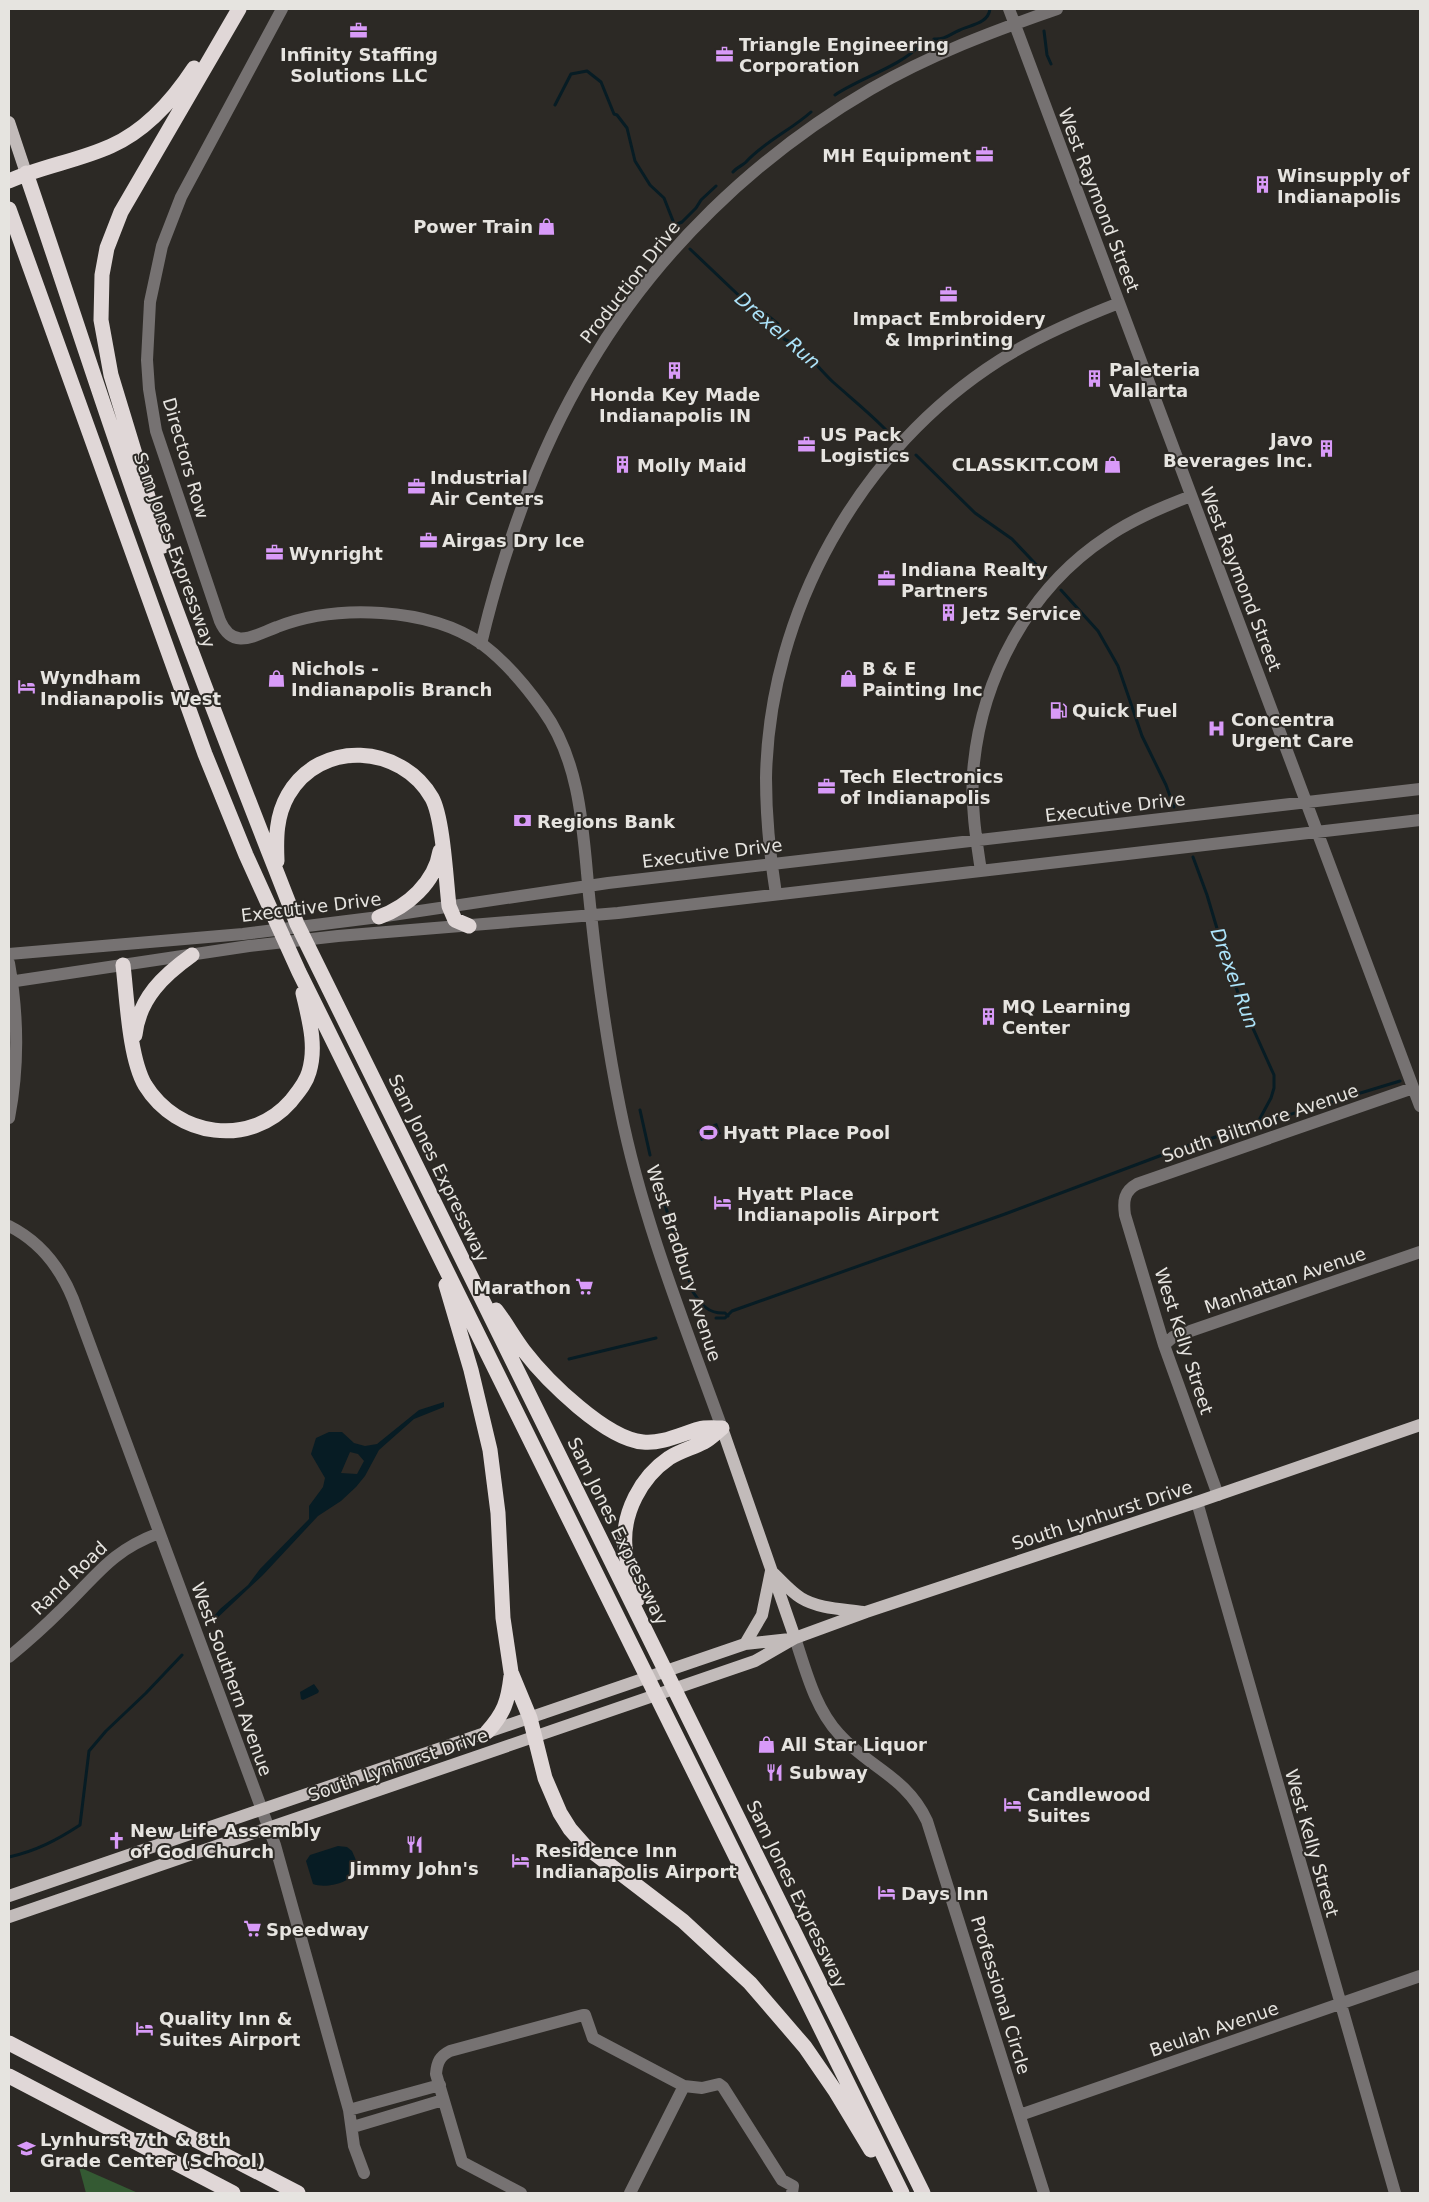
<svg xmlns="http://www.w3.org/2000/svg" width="1429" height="2202" font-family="'DejaVu Sans',sans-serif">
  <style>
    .forest { fill: #345a33 }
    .water { fill: #071c24; fill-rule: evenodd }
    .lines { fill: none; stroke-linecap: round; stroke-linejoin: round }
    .stream { stroke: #071c24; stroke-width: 3 }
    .minor { stroke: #767272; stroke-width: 12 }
    .major { stroke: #c2bbba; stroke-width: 12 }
    .highway { stroke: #e0d7d7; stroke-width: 15 }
    .labels { text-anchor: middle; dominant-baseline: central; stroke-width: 4; stroke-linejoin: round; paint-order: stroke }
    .poi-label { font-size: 18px; font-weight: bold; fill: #e6e4e0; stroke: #2c2925; text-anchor: start }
    .street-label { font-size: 18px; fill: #e6e4e0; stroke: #2c2925 }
    .water-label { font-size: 19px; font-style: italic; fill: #ade4fb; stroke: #2c2925 }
  </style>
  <rect width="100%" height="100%" fill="#2c2925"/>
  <path class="forest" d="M79,2167L138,2193H86Z"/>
  <path class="water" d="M717,1123L721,1134L701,1141L697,1130Z
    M444,1402V1407L414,1419L379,1450L365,1476L356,1487L341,1501L318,1516L263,1575L213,1622L214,1616L220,1609L248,1585L260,1569L309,1519V1506L323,1487L325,1478L311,1454L316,1438L329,1432H342L354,1443L365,1446L377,1444L419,1410ZM350,1452L358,1454L364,1461L357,1474L341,1473Z
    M314,1684L319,1691L318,1693L303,1700L301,1699L300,1692Z
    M338,1846L347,1847L352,1851C354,1856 357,1861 357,1866C356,1883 325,1889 313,1884L306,1861L310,1855Z"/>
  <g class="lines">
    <path class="stream" d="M1044,31L1047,55L1051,64
      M835,95C858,79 901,66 919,46L923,48L930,45L934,39C945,40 950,34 960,30C970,25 988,24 990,9
      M555,105L571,74L587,71L601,82L614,114L617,115L627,128L635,161L650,185L664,198L677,231
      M733,172C737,167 742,166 746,162C764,142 791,130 811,112
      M675,225L682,222L696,208L701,200L716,186
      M690,249L752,308L767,315L778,324L784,339C805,348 817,367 833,382C852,399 871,414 888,432
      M916,455L975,513L1012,539L1046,575
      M1061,590L1098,631L1118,666L1142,736L1166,785L1174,807
      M1193,857L1207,895L1227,962L1242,1004L1274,1075V1088L1271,1098L1258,1122
      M640,1110L650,1155
      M656,1177L693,1292C702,1305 708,1314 725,1313L728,1316
      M716,1318H725L732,1311L1005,1214L1186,1146L1400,1081
      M569,1359L656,1338
      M9,1857C36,1851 57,1840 80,1825L89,1751L106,1731L146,1693L182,1655"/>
    <path class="minor" d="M282,9L181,197L162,246L150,302L147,360L149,389L156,431L220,621C233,651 255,635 277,627C336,604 428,607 482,644C506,662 526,686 543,710C585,768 583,846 591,914C598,979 607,1044 620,1108C642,1218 684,1323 722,1428
      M1009,9L1420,1106
      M481,644C504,547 538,451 589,366C656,252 756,156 871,89C930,55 993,31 1057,9
      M981,871C976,838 971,806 973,773C980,680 1028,589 1107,537C1133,519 1162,507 1191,496
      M776,894C770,856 766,817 766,778C769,612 860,449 1000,360C1038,336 1078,319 1119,303
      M9,954L243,934L379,917L608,883L1420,789
      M9,963C18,1014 19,1067 9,1118
      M9,982L249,946L338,936L618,913L1420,820
      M9,1226C39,1241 60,1267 73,1299L275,1845L349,2110L354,2146L364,2173
      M1164,1345L1173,1337L1420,1252
      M1218,1495L1164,1345L1125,1215C1123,1201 1124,1191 1137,1184L1413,1088
      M1197,1502L1395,2193
      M795,1638C806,1671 815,1708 839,1734C869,1768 906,1776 927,1821L1044,2193
      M9,1657C27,1642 44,1627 60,1611C97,1576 109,1552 159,1533
      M349,2110L440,2085
      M1020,2115L1420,1976
      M353,2127L443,2100
      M521,2193L462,2162L436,2074C437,2062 440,2056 450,2051L583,2015H585L593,2038L684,2086L702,2088L719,2084L723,2087L782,2180L793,2186L792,2193
      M630,2193L684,2086"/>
    <path class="major" d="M9,122L26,173
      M722,1428L795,1638
      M745,1644L762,1615L771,1571C781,1580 790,1591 801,1598C819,1609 843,1609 863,1612
      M9,1896L745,1644L790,1639
      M9,1917L755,1661L795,1638L866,1612L1197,1502L1420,1425"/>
    <path class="highway" d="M26,173C68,295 106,417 150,538C196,668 247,796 297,924L923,2193
      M9,181C42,166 78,161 111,146C147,130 173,100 194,68
      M9,209L205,754L246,855L299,972L902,2193
      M163,546L111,375L101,320L102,275L107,248L121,212L239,9
      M277,861C276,838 276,816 288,795C320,739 401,744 432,798C443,818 446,880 449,906L455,920L469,926
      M379,917C407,907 435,883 440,851
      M123,965C127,998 129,1057 145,1085C177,1137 250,1148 291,1101C298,1092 306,1083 309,1072C317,1046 309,1019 303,993
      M135,1035C139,998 164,975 192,955
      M446,1285L471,1370L490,1450L498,1513L503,1618L511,1672L530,1718L545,1778L560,1813L570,1829L585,1846L683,1921L750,1983L805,2047L836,2092L871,2150
      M496,1310C506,1323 514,1338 524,1351C547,1381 606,1439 643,1442C662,1444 681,1434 699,1429C706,1427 715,1428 722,1428
      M638,1599C633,1582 627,1565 625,1547C622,1513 641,1477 669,1458C680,1451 692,1448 704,1442C710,1439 716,1433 722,1428
      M487,1732C504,1713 508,1702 511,1676
      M9,2043L298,2193
      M9,2076L233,2193"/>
  </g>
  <defs>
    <symbol id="office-bare" viewBox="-9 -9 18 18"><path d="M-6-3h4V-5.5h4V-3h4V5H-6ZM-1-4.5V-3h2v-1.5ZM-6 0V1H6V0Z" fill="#d89af8" stroke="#2c2925" stroke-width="2.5" paint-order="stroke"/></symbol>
    <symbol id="building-bare" viewBox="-9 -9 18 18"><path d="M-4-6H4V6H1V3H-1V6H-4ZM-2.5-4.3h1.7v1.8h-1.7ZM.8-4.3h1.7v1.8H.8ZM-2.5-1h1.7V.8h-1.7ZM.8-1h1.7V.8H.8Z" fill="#d89af8" stroke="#2c2925" stroke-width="2.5" paint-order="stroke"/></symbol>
    <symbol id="shop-bare" viewBox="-9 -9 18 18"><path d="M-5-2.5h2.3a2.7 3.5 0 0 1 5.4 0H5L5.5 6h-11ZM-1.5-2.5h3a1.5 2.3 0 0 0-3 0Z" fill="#d89af8" stroke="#2c2925" stroke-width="2.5" paint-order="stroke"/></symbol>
    <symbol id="hotel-bare" viewBox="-9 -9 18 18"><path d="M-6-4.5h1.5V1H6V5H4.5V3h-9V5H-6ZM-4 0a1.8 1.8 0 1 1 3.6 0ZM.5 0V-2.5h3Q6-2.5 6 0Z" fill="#d89af8" stroke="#2c2925" stroke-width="2.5" paint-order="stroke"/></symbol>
    <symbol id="fuel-bare" viewBox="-9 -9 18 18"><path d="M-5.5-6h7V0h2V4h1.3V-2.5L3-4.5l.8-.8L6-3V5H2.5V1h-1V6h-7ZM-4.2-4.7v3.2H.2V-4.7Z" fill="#d89af8" stroke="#2c2925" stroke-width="2.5" paint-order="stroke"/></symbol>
    <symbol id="hospital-bare" viewBox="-9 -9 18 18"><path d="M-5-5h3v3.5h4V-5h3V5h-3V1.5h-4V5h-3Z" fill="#d89af8" stroke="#2c2925" stroke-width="2.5" paint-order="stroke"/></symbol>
    <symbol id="bank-bare" viewBox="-9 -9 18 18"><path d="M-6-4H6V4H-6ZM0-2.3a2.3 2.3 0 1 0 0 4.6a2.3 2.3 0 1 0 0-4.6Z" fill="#d89af8" stroke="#2c2925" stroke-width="2.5" paint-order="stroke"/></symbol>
    <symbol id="stadium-bare" viewBox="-9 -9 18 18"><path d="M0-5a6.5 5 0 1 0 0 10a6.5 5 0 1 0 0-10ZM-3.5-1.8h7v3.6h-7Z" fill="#d89af8" stroke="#2c2925" stroke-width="2.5" paint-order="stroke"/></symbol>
    <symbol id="supermarket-bare" viewBox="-9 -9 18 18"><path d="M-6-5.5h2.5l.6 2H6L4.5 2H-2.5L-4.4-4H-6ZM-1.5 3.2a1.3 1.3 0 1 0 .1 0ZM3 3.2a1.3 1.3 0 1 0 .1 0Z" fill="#d89af8" stroke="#2c2925" stroke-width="2.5" paint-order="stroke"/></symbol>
    <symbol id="restaurant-bare" viewBox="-9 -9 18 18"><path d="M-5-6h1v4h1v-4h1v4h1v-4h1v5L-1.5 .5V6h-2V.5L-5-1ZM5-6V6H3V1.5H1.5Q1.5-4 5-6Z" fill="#d89af8" stroke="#2c2925" stroke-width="2.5" paint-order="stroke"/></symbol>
    <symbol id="church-bare" viewBox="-9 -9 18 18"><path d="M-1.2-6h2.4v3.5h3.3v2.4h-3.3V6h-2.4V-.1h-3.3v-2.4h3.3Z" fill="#d89af8" stroke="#2c2925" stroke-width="2.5" paint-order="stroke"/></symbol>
    <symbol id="school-bare" viewBox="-9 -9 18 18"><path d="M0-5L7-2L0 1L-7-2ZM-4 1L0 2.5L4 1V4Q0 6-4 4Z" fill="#d89af8" stroke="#2c2925" stroke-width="2.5" paint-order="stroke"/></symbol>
  </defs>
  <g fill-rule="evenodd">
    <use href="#office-bare" x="346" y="18" width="25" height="25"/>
    <use href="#office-bare" x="712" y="42" width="25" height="25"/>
    <use href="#office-bare" x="972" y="142" width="25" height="25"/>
    <use href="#building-bare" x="1250" y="172" width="25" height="25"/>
    <use href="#shop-bare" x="534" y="214" width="25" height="25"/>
    <use href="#office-bare" x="936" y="282" width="25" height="25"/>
    <use href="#building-bare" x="662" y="358" width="25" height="25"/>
    <use href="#building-bare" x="1082" y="366" width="25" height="25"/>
    <use href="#office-bare" x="794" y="432" width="25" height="25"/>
    <use href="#building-bare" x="1314" y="436" width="25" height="25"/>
    <use href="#shop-bare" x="1100" y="452" width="25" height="25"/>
    <use href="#building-bare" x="610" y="452" width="25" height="25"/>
    <use href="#office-bare" x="404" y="474" width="25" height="25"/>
    <use href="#office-bare" x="416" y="528" width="25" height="25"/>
    <use href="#office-bare" x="262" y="540" width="25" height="25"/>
    <use href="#office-bare" x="874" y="566" width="25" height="25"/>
    <use href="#building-bare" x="936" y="600" width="25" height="25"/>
    <use href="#shop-bare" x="264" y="666" width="25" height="25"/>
    <use href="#shop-bare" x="836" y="666" width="25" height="25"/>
    <use href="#hotel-bare" x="14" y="674" width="25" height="25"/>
    <use href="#fuel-bare" x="1046" y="698" width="25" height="25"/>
    <use href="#hospital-bare" x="1204" y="716" width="25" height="25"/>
    <use href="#office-bare" x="814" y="774" width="25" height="25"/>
    <use href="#bank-bare" x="510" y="808" width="25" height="25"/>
    <use href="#building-bare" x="976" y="1004" width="25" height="25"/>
    <use href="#stadium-bare" x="696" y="1120" width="25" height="25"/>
    <use href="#hotel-bare" x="710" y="1190" width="25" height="25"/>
    <use href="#supermarket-bare" x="572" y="1274" width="25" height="25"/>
    <use href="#shop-bare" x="754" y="1732" width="25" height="25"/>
    <use href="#restaurant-bare" x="762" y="1760" width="25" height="25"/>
    <use href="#hotel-bare" x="1000" y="1792" width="25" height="25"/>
    <use href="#church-bare" x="104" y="1828" width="25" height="25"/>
    <use href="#restaurant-bare" x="402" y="1832" width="25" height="25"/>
    <use href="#hotel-bare" x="508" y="1848" width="25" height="25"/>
    <use href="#hotel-bare" x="874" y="1880" width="25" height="25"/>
    <use href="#supermarket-bare" x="240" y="1916" width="25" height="25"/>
    <use href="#hotel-bare" x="132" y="2016" width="25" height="25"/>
    <use href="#school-bare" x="14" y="2136" width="25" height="25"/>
  </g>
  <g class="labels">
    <g class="poi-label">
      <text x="739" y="44">Triangle Engineering<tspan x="739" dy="21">Corporation</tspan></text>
      <text x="359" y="54" text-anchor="middle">Infinity Staffing<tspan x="359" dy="21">Solutions LLC</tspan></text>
      <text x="971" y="155" text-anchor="end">MH Equipment</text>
      <text x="1277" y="175">Winsupply of<tspan x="1277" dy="21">Indianapolis</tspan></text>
      <text x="533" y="226" text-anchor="end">Power Train</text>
      <text x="949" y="318" text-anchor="middle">Impact Embroidery<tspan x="949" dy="21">&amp; Imprinting</tspan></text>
      <text x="1109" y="369">Paleteria<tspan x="1109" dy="21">Vallarta</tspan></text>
      <text x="675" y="394" text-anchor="middle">Honda Key Made<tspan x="675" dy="21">Indianapolis IN</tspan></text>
      <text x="820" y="434">US Pack<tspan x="820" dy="21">Logistics</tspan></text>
      <text x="1313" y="439" text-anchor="end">Javo<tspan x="1313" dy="21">Beverages Inc.</tspan></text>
      <text x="1099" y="464" text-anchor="end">CLASSKIT.COM</text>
      <text x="637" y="465">Molly Maid</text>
      <text x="430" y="477">Industrial<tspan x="430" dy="21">Air Centers</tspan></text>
      <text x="442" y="540">Airgas Dry Ice</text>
      <text x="289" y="553">Wynright</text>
      <text x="901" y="569">Indiana Realty<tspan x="901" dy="21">Partners</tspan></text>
      <text x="962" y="613">Jetz Service</text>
      <text x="291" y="668">Nichols -<tspan x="291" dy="21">Indianapolis Branch</tspan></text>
      <text x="862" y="668">B &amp; E<tspan x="862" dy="21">Painting Inc</tspan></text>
      <text x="40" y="677">Wyndham<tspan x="40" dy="21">Indianapolis West</tspan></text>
      <text x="1072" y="710">Quick Fuel</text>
      <text x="1231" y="719">Concentra<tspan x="1231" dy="21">Urgent Care</tspan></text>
      <text x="840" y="776">Tech Electronics<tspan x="840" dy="21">of Indianapolis</tspan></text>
      <text x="537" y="821">Regions Bank</text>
      <text x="1002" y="1006">MQ Learning<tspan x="1002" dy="21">Center</tspan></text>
      <text x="723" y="1132">Hyatt Place Pool</text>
      <text x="737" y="1193">Hyatt Place<tspan x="737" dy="21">Indianapolis Airport</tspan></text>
      <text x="571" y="1287" text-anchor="end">Marathon</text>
      <text x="781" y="1744">All Star Liquor</text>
      <text x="789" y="1772">Subway</text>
      <text x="1027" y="1794">Candlewood<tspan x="1027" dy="21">Suites</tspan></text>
      <text x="130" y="1830">New Life Assembly<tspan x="130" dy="21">of God Church</tspan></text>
      <text x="535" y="1850">Residence Inn<tspan x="535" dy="21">Indianapolis Airport</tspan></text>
      <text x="414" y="1868" text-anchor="middle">Jimmy John's</text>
      <text x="901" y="1893">Days Inn</text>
      <text x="266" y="1929">Speedway</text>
      <text x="159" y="2018">Quality Inn &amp;<tspan x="159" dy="21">Suites Airport</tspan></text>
      <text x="40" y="2139">Lynhurst 7th &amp; 8th<tspan x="40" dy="21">Grade Center (School)</tspan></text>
    </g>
    <g class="street-label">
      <text transform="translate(1099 200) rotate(69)">West Raymond Street</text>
      <text transform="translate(630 282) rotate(-52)">Production Drive</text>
      <text transform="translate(186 458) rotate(74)">Directors Row</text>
      <text transform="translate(175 550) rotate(70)">Sam Jones Expressway</text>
      <text transform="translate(1241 579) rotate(69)">West Raymond Street</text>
      <text transform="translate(1115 807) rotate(-7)">Executive Drive</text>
      <text transform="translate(712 853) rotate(-7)">Executive Drive</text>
      <text transform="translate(311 907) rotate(-7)">Executive Drive</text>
      <text transform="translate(1260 1123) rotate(-19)">South Biltmore Avenue</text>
      <text transform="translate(439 1168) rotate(64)">Sam Jones Expressway</text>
      <text transform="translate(684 1263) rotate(72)">West Bradbury Avenue</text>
      <text transform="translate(1285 1280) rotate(-19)">Manhattan Avenue</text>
      <text transform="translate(1184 1341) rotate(72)">West Kelly Street</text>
      <text transform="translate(1102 1515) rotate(-18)">South Lynhurst Drive</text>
      <text transform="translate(618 1531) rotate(64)">Sam Jones Expressway</text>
      <text transform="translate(69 1578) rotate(-44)">Rand Road</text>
      <text transform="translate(232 1679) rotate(70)">West Southern Avenue</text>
      <text transform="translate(398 1765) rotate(-19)">South Lynhurst Drive</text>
      <text transform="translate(1312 1843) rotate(74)">West Kelly Street</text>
      <text transform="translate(797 1894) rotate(64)">Sam Jones Expressway</text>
      <text transform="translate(1001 1995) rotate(73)">Professional Circle</text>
      <text transform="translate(1214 2029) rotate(-19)">Beulah Avenue</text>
    </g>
    <g class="water-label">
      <text transform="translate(778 330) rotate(41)">Drexel Run</text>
      <text transform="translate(1235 978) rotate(70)">Drexel Run</text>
    </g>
  </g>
  <rect width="1429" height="2202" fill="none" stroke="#e6e4e0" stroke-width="20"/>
</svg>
